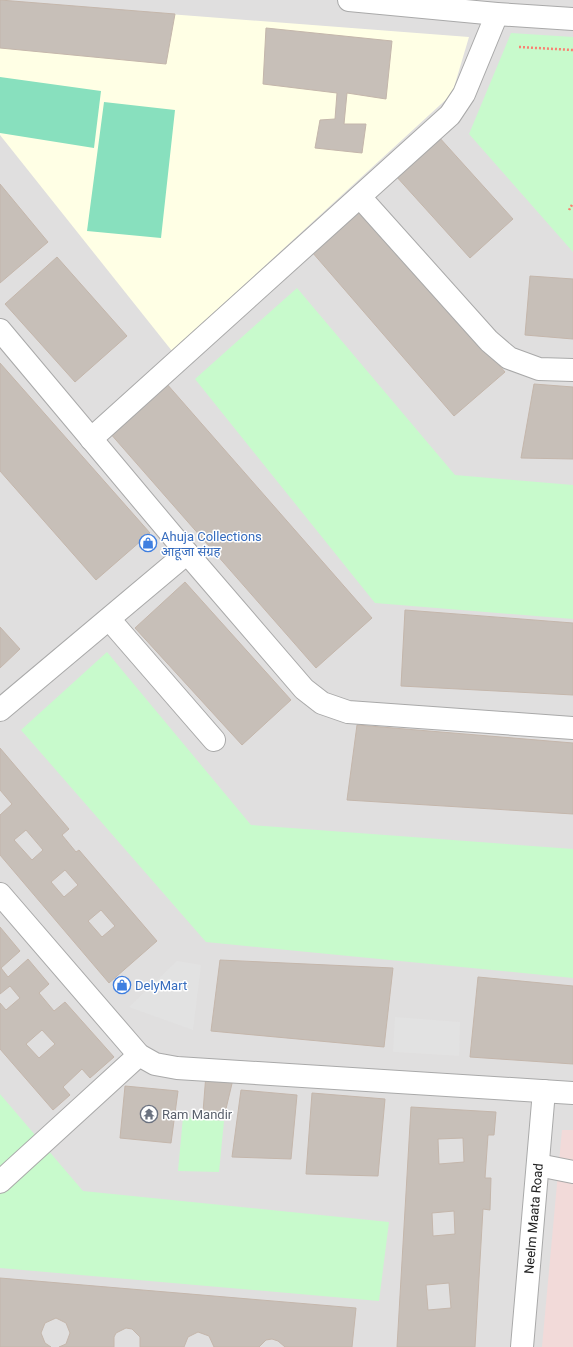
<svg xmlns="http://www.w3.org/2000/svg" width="573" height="1347" font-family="Roboto,'Noto Sans Devanagari',sans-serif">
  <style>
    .residential { fill: #e0dfdf }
    .commercial { fill: #f2dad9 }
    .education { fill: #ffffe5 }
    .park { fill: #c8facc }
    .pitch { fill: #88e0be }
    .parking { fill: #e2e2e2 }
    .building { fill: #c7bfb8; stroke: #c4b6ab; fill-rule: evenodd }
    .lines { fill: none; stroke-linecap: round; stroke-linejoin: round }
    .minor-casing { stroke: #a9a9a9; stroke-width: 24 }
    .path { stroke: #fa8072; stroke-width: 2.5; stroke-dasharray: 2 2; stroke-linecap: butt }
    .minor { stroke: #fff; stroke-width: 22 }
    .labels { text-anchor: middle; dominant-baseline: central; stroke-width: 3; stroke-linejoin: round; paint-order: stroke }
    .shop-label { font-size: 13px; fill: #366cbe; stroke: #fff; text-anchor: start }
    .worship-label { font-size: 13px; fill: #5b616d; stroke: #fff; text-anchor: start }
    .street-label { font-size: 13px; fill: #222; stroke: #fff }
  </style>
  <rect width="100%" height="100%" fill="#f2efe9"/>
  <path class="residential" d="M0,0H573V1347H0Z"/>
  <path class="commercial" d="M562,1130H573V1347H542Z"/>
  <path class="education" d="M0,1L469,37L452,94L172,351L0,135Z"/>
  <path class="park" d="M511,33L573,37V252L469,134Z
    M297,288L455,475L573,485V619L375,603L195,379Z
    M107,652L251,825L573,849V978L206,942L21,730Z
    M0,1094L83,1191L389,1222L379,1301L0,1268Z
    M183,1117L224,1121L219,1172L178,1171Z"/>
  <path class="pitch" d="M0,77L101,91L94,148L0,133Z
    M104,102L175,110L161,238L87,231Z"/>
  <path class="parking" d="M177,961L201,965L193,1030L129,1007Z
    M395,1017L460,1022L459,1056L393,1052Z"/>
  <path class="building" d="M0,0L175,14L166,64L0,48Z
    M266,28L392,41L386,99L347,93L344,124H366L362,153L315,148L320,120L335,119L337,93L263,84Z
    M438,136L513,219L470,258L395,175Z
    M0,184L48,242L0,283Z
    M364,207L505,372L454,416L312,252Z
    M57,257L127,336L75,382L5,304Z
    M530,276L573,279V339L525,335Z
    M0,363L150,533L96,580L0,471Z
    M166,383L372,618L316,668L109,432Z
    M534,384L573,387V459L521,458Z
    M185,582L291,700L242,745L135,628Z
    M405,610L573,623V695L401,686Z
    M0,627L20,649L0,668Z
    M357,725L573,743V814L347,800Z
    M0,748L69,829L62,835L76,852L79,850L157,941L109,983L0,855V815L12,804L0,790ZM26,830L43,850L32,860L14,840ZM65,870L78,885L64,897L51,882ZM101,910L115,926L102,937L88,921Z
    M0,927L20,951L1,968L8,977L28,959L49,984L39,993L54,1011L65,1002L114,1057L90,1078L82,1069L63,1087L70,1095L53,1110L0,1049V1003L6,1010L20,998L10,986L0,994ZM42,1030L55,1044L39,1058L26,1044Z
    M220,960L393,968L384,1047L211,1031Z
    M478,977L573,986V1064L470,1057Z
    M206,1074L234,1075L225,1113L203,1112Z
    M125,1086L178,1091L171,1143L120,1138Z
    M241,1090L297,1095L291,1159L232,1157Z
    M312,1093L385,1099L378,1176L306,1174Z
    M411,1107L496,1112L494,1135H488L485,1178H491L490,1210L483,1209L475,1347H397ZM463,1138L464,1162L439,1164L438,1139ZM454,1211L455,1234L433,1236L432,1213ZM449,1283L451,1308L428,1310L426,1285Z
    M0,1278L356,1308L352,1347H285L278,1341L272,1339L266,1340L259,1347H214L209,1336L198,1332L188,1337L184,1347H140V1337L132,1329L126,1328L116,1333L114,1337V1347H59L66,1344L70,1333L66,1323L56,1318L45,1323L41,1333L45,1343L51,1347H0Z"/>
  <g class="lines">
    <defs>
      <g id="minor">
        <path d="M349,0L497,14L573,19"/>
        <path d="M360,197L489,341L509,358L539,369L573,370"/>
        <path d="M0,330L187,553L304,689L322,703L348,712L573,728"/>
        <path d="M91,439L450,115L464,94L497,14"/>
        <path d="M109,619L214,740"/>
        <path d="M0,710L187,553"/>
        <path d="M0,894L139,1055L155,1064L177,1068L573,1093"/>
        <path d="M538,1165L573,1172"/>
        <path d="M0,1182L139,1055"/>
        <path id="s1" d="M522,1347L544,1091"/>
      </g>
    </defs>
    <use href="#minor" class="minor-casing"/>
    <path class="path" d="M519,47L573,50
      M569,210L573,203"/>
    <use href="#minor" class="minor"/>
  </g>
  <defs>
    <symbol id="shop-ring" viewBox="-11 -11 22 22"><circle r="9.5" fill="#fff" stroke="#3f7fe0" stroke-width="1.5"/><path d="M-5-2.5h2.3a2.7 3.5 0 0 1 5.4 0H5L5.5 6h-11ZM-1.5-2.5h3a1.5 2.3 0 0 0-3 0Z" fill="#3f7fe0"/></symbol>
    <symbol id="temple-ring" viewBox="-11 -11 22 22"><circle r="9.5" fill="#fff" stroke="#6b7280" stroke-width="1.5"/><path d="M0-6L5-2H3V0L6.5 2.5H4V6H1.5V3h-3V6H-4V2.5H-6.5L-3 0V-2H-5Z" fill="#6b7280"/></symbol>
  </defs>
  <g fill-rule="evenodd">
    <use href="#shop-ring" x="138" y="533" width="20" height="20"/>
    <use href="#shop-ring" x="112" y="975" width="20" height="20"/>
    <use href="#temple-ring" x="139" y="1104" width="20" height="20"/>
  </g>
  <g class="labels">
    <g class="shop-label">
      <text x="161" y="536">Ahuja Collections<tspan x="161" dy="15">आहूजा संग्रह</tspan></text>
      <text x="135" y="985">DelyMart</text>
    </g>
    <g class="worship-label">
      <text x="162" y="1114">Ram Mandir</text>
    </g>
    <g class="street-label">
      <text stroke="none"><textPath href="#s1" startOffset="129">Neelm Maata Road</textPath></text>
    </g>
  </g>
</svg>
